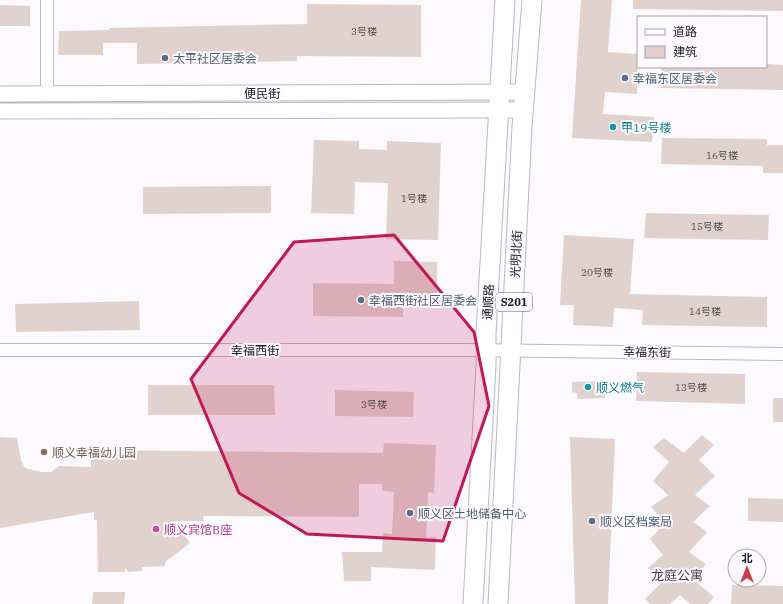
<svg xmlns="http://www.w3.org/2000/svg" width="783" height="604" font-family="'IBM Plex Serif','Noto Sans SC',serif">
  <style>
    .building { fill: #e1d2ce }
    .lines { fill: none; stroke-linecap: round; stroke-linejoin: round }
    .minor-casing { stroke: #bcb7c2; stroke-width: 14 }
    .tertiary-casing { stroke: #bcb7c2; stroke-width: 17 }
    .primary-casing { stroke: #bcb7c2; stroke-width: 21 }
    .minor { stroke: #fff; stroke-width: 12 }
    .tertiary { stroke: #fff; stroke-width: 15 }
    .primary { stroke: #fff; stroke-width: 19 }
    .marked { fill: #c2185b; fill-opacity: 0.2; stroke: #c2185b; stroke-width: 3; stroke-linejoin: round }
    .service-dot { fill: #5c6f8a; stroke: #fcfaff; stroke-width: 1.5 }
    .culture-dot { fill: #0f9aa8; stroke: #fcfaff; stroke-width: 1.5 }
    .education-dot { fill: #8d6e63; stroke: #fcfaff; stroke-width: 1.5 }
    .hotel-dot { fill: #d1479c; stroke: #fcfaff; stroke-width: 1.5 }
    .labels { text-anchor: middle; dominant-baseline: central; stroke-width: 4; stroke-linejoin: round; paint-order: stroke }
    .number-label { font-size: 10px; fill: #4f4a4c }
    .shield { fill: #fcfaff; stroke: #615f63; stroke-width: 1 }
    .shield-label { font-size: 11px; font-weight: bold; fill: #1e1c20 }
    .service-label { font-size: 12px; fill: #4e5e75; stroke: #fcfaff; text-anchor: start }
    .street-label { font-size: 12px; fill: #1e1c20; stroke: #fcfaff }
    .culture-label { font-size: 12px; fill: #0d838f; stroke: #fcfaff; text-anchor: start }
    .education-label { font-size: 12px; fill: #785e54; stroke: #fcfaff; text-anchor: start }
    .hotel-label { font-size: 12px; fill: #b23c85; stroke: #fcfaff; text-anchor: start }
    .neighbourhood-label { font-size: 13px; fill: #46414b; stroke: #fcfaff }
  </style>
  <rect width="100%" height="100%" fill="#fcfaff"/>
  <path class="building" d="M581,0H612L608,52L638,54L637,94L605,92L603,114L654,117L652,142L572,138Z
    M633,0H783V11L633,9Z
    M307,4L421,5V57L297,56V61L137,64V43H103V55H58L59,31L109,30V28L307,24Z
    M0,5L30,6V26H0Z
    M766,64L783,65V90L661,88V67H766Z
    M662,138L767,139V145H783V173H763V166L661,164Z
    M314,140L359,141V149L387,150V141L441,143L438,240L386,239L388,183L355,182L354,214L311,213Z
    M271,186V213L143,214V187Z
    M646,213L769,215L768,240L644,238Z
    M564,235L634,239L630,294L767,297V327L642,325L643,310L614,308L613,327L573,325L574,305H560Z
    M394,261L437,262V294H403V317L313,316V283L394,284Z
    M139,301L140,330L16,332L15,304Z
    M637,372L745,374V404L636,401Z
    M605,381V398L578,399L577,393L572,392V382Z
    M148,385H274L275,415H148Z
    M335,390L414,392L413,417L335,416Z
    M773,398H783V422H773Z
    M702,435L714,445L699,460L715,476L695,495L710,506L693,522L707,532L689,552L706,564L694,580L714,597L708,604H690L680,595L670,604H650L645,599L661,583L648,568L663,555L650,539L665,523L651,507L668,495L653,481L669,462L653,447L664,438L684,453Z
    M0,437L17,438L21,460L25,468L41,472H51L59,466L91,467V450L383,453L384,443L436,445L434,493L428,492L426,537H436L435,570L371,567V581H344L342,552H382L383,533L392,534L394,492L382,491V484H359V517L203,516L204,521H174L190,543L165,562V566L142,567V571L128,572L125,567V572H98L97,520H94V512L0,528Z
    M570,437L615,439L608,604H575Z
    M748,498L783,499V522L748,521Z
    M732,585L783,586V604H731Z
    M93,592H125L124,604H92Z"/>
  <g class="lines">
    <defs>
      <path id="minor" d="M47,0V94
        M0,350H464L783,354"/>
      <path id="tertiary" d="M0,94L525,92
        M0,111L524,110"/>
      <path id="primary" d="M473,604L486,365V333L505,0
        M498,604L522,127L532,0"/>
    </defs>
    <use href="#minor" class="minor-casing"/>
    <use href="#tertiary" class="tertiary-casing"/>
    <use href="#primary" class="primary-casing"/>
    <use href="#minor" class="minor"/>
    <use href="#tertiary" class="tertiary"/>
    <use href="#primary" class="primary"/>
  </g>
  <path class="marked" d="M394,235L474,332L489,406L443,541L307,534L239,493L191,379L294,242Z"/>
  <g class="service-dot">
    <circle cx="165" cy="58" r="4"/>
    <circle cx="625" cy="78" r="4"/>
    <circle cx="361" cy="300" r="4"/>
    <circle cx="410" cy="513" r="4"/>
    <circle cx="592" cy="521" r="4"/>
  </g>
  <g class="culture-dot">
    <circle cx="613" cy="127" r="4"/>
    <circle cx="588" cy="387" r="4"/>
  </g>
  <circle class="education-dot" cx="44" cy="452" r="4"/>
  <circle class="hotel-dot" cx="156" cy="529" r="4"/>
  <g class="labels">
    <g class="number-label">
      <text x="364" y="31">3号楼</text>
      <text x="722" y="155">16号楼</text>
      <text x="414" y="198">1号楼</text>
      <text x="707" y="226">15号楼</text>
      <text x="597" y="272">20号楼</text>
      <text x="705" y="311">14号楼</text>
      <text x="691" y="387">13号楼</text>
      <text x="374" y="404">3号楼</text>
    </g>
    <rect class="shield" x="496" y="293" width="36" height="18" rx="3"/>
    <g class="shield-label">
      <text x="514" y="302">S201</text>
    </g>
    <g class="service-label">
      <text x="173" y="58">太平社区居委会</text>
      <text x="633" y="78">幸福东区居委会</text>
      <text x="369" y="300">幸福西街社区居委会</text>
      <text x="418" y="513">顺义区土地储备中心</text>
      <text x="600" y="521">顺义区档案局</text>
    </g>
    <g class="street-label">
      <text x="262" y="93">便民街</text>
      <text transform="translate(516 254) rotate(-87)">光明北街</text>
      <text transform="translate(488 302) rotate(-87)">通顺路</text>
      <text x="255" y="350">幸福西街</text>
      <text transform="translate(647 352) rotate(1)">幸福东街</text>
    </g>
    <g class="culture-label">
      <text x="621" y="127">甲19号楼</text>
      <text x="596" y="387">顺义燃气</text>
    </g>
    <g class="education-label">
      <text x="52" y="452">顺义幸福幼儿园</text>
    </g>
    <g class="hotel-label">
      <text x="164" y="529">顺义宾馆B座</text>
    </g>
    <g class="neighbourhood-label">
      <text x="677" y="575">龙庭公寓</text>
    </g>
  </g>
  <rect x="637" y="16" width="130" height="52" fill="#fcfaff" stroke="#a3a1a6"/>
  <rect x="645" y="29" width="20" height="6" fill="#ffffff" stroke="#a3a1a6"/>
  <text x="673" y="36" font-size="12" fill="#1e1c20">道路</text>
  <rect x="645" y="46" width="20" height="12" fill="#e1d2ce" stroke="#a3a1a6"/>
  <text x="673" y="56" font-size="12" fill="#1e1c20">建筑</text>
  <g transform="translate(747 568)"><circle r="19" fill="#fcfaff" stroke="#a3a1a6"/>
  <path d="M0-3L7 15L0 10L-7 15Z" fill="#cb3b49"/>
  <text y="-6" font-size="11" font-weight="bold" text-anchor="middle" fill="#1e1c20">北</text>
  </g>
</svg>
